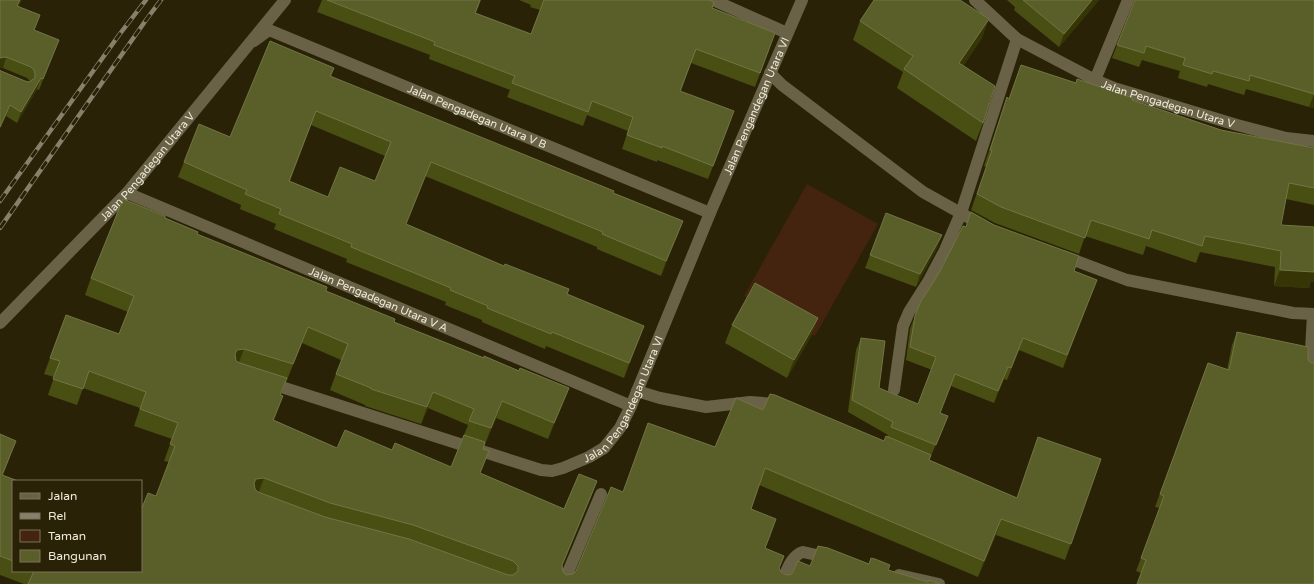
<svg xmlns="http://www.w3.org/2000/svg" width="1314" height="584" font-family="'Varela Round',sans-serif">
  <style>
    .green { fill: #44230f }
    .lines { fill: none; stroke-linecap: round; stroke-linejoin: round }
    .minor { stroke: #6a6246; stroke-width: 12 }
    .tertiary { stroke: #6a6246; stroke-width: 12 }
    .rail-casing { stroke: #87816c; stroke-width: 4.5 }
    .rail { stroke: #2a2207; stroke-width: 3; stroke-dasharray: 9; stroke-linecap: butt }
    .wall { fill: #494e13; fill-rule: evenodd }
    .shaded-wall { fill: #353505 }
    .building { fill: #5a5f29; stroke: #727544; fill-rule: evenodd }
    .labels { text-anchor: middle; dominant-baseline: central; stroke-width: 3; stroke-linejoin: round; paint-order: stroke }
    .street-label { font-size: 11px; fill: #efebdb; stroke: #2a2207 }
  </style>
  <rect width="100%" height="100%" fill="#2a2207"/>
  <path class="green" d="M807,184L878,224L815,336L744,296Z"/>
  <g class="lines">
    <g class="minor">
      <path d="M713,0L787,33"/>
      <path id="s1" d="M254,41L269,30L710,213"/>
      <path d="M770,73L782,85L923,192L982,225"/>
      <path id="s2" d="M1095,80L1114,88L1237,125L1286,138L1314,141"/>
      <path id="s3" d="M127,193L631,406"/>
      <path d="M1063,256L1127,280L1293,313L1314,314"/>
      <path d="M1310,369L1313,314"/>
      <path id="s4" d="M269,383L541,470L552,471L563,468L589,457L604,448L620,428L631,406L710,213L802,0"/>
      <path d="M894,390L903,326L909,312L928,282L945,250L961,213L1017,39"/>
      <path d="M637,391L660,398L706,407L750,402L775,404L782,406"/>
      <path d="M899,575L939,584"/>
      <path d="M563,584L601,494"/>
      <path d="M781,584C786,573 791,555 803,552L830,558"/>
    </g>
    <g class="tertiary">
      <path d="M975,0L1017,39L1095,80L1128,0"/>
      <path id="s5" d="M0,323L127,193L285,0"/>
    </g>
    <defs>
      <path id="rail" d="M0,201L119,35L146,0
        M0,228L146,20L161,0"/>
    </defs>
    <use href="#rail" class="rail-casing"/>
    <use href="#rail" class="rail"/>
  </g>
  <path class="wall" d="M0,0L19,6L34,30L59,40L39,90L37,89L17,123L6,116L0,129V70L1,71L25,81L29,82L30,81L27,78L3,68H0Z
    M322,0H481L476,13L531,34L540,10L530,7L531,5L519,0H709L712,8L775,33L755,87L691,63L681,91L729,125L708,179L657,160V162L622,149L628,131L587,115L583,126L507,97L510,90L429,59L430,55L317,12Z
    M1007,0H1099L1059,47L1014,10L1015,7Z
    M1314,0V108L1309,107L1246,89L1244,95L1208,84L1207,87L1178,78L1180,71L1142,60L1139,67L1112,58L1117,45Z
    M860,21L982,38L963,66L983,123L976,141L897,88L903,72L853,40Z
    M1021,65L1075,83L1132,100L1221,130L1314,148V205L1286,199L1281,225L1314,227V282L1311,281L1309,288L1274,286L1275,267L1200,252L1196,263L1146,246L1143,255L1085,236L1079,254L995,223L971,210L986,167L984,166L1001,114L1007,97L1009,99Z
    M334,68L331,77L683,221L661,276L597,249V247L425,176L406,224L567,294L644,326L624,378L546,346L545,349L482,322V320L445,305L446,302L346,262L347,259L274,229L276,224L240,209L241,205L178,177L184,162L230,137ZM311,125L385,156L375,181L328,197L290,181Z
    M971,212L1074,271L1097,280L1063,368L1019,350L1007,380L1004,379L994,403L951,386L940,413L943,429L929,460L1016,498L1101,459L1065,560L996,535L978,577L759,485L751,509L771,535L765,548L779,568L781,572L784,574L788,575L810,566L869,564L928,582L940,584H24L0,575V434L10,457L3,475L13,481V571H141L156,496L169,462L164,461L172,439L134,426L140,408L83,388L77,405L48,395L54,377L44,374L66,315L119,334L128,312L85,295L91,278L165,218L197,234L326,291L394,322L484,358L569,388L548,439L496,418L483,449L480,473L564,509L597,481L591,497L562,567L563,572L566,575L573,574L576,571L623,492L715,447L763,410L884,441L887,437L888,435L848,412L856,350L861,338L879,388L918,404L932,370L906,360L910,329L915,316L966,227ZM302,343L341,360L330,390L365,405V406L421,424L428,408L468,425L451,467L392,450L337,448L274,420L277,413L281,395L286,380H287Z
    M942,235L937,248L916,287L865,268L870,255Z
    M818,318L811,336L787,378L725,343L732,325Z
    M1237,332L1308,360L1311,363L1141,573L1136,571L1160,508L1155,507L1208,363L1227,370L1232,345Z"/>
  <path class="shaded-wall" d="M20,0H22L14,16L17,6Z
    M1092,0H1099L1059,47L1064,34Z
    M989,19L982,38L953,82L959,63Z
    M59,40L55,51L39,90L43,79Z
    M6,57L3,68H0V58Z
    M41,78L37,89L17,123L21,112Z
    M1314,94V108L1309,107Z
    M10,105L6,116L0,129V127Z
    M431,162L425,176L400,239L406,224Z
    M683,221L661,276L666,261Z
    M942,235L937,248L916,287L920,274Z
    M1314,267V282L1311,281L1309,288L1274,286L1280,270Z
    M818,318L811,336L787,378L794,360Z
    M644,326L639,340L624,378L629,363Z
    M308,327L302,343L287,380L293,364Z
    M244,349L238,365L229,370L235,354L237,350Z
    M1008,367L1004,379L994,403L998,391Z
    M569,388L563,404L548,439L554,423Z
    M433,392L428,408L421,424L427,407Z
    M283,396L277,413L267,436L273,420Z
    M502,401L496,418L485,444L491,428Z
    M264,478L258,494L248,499L254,483L256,479Z
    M597,481L591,497L556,581L562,565Z
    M776,519L771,535L759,564L765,548Z
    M1001,519L996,535L978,577L984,561Z"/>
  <path class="building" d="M0,0H20L17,6L40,15L34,30L59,40L43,79L41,78L21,112L10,105L0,127V70L1,71L25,81L29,82L35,78V74L34,70L31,67L6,57L0,58Z
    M327,0H480L475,13L531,34L544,0H709L714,2L712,8L775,33L760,73L696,49L680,91L734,111L713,166L662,146V148L627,135L633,117L592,101L588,112L512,83L515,76L434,45L435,42Z
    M874,0H960L989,19L959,63L995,86L983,123L904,69L913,56L860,21Z
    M1023,0H1092L1064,34Z
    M1135,0H1314V94L1250,75L1249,81L1213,71L1212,74L1183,65L1185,58L1146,46L1144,53L1117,45Z
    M270,41L334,68L330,76L614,191L613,193L683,221L666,261L602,234L603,232L431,162L406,224L504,266L505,264L569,289L567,294L644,326L629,363L552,332L551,334L487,308L488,306L450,290L451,288L351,247L352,244L279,214L281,209L245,194L247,190L184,162L199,124L230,137ZM316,111L391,142L375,181L340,167L328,197L289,181Z
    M1021,65L1076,83L1077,79L1133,98L1132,100L1221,130L1314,148V188L1289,183L1281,225L1314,227V272L1280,270L1281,251L1205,236L1202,246L1152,230L1149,239L1091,220L1085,238L1001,207L977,194L992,150H990L1007,97L1009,99Z
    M123,199L165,216V218L198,232L197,234L327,287L326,291L395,319L394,322L484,358V356L519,371L520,368L569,388L554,423L502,401L491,428L469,421L474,409L433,392L427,407L371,389V388L336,374L348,344L308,327L293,364L244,349L237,350L235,354L236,361L240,363L287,378L280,395L283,396L273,420L337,448L345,430L392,450L395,443L451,467L464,435L485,442L483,449L489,451L480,473L564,509L579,474L597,481L562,565L563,572L566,575L573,574L576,571L611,487L623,492L648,423L715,447L736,398L763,410L770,394L775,395L884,441L886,436L931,455L929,460L1017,498L1038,437L1101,459L1071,544L1001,519L984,561L765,468L751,509L776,519L765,548L784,556L779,568L781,572L784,574L788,575L792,574L798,561L810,566L818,546L828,548L869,564L871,558L875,559L890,565L888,570L928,582L929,580L940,584H28L34,571H141V510L148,493L156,496L175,446L170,444L178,423L140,409L146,392L89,371L83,389L53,379L60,361L50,358L66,315L119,334L134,296L91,278ZM264,478L330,503L413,525L513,561L518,566V571L513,575H508L409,539L325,517L258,492L255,489L254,483L256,479Z
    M971,212L994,225L1079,256L1074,271L1097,280L1067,355L1023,338L1011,368L1008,367L998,391L955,374L940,413L948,416L936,445L891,427L893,422L852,400L861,338L885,341L879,388L918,404L936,357L910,347L915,316L920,303L939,273L963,226L966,227Z
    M886,213L942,235L920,274L870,255Z
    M755,283L818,318L794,360L732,325Z
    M1237,332L1308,347V360L1311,363H1314V584H1137L1146,560L1141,558L1164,496L1160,494L1208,363L1229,370Z
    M0,434L16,441L2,475L18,481H13V561L0,556Z"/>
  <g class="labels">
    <g class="street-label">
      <text stroke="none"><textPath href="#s2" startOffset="77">Jalan Pengadegan Utara V</textPath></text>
      <text stroke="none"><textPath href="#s4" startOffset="729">Jalan Pengandegan Utara VI</textPath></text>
      <text stroke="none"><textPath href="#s1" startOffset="244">Jalan Pengadegan Utara V B</textPath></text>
      <text stroke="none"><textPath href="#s5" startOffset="215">Jalan Pengadegan Utara V</textPath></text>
      <text stroke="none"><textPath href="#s3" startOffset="273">Jalan Pengadegan Utara V A</textPath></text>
      <text stroke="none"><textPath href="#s4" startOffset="405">Jalan Pengandegan Utara VI</textPath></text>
    </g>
  </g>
  <rect x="12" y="480" width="130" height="92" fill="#2a2207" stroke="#79725c"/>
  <rect x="20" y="493" width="20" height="6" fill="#6a6246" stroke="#79725c"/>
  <text x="48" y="500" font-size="12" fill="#efebdb">Jalan</text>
  <rect x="20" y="513" width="20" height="6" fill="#87816c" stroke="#79725c"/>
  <text x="48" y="520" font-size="12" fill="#efebdb">Rel</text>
  <rect x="20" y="530" width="20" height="12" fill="#44230f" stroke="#79725c"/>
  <text x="48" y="540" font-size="12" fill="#efebdb">Taman</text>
  <rect x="20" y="550" width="20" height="12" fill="#5a5f29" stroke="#79725c"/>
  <text x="48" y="560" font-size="12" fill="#efebdb">Bangunan</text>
</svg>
